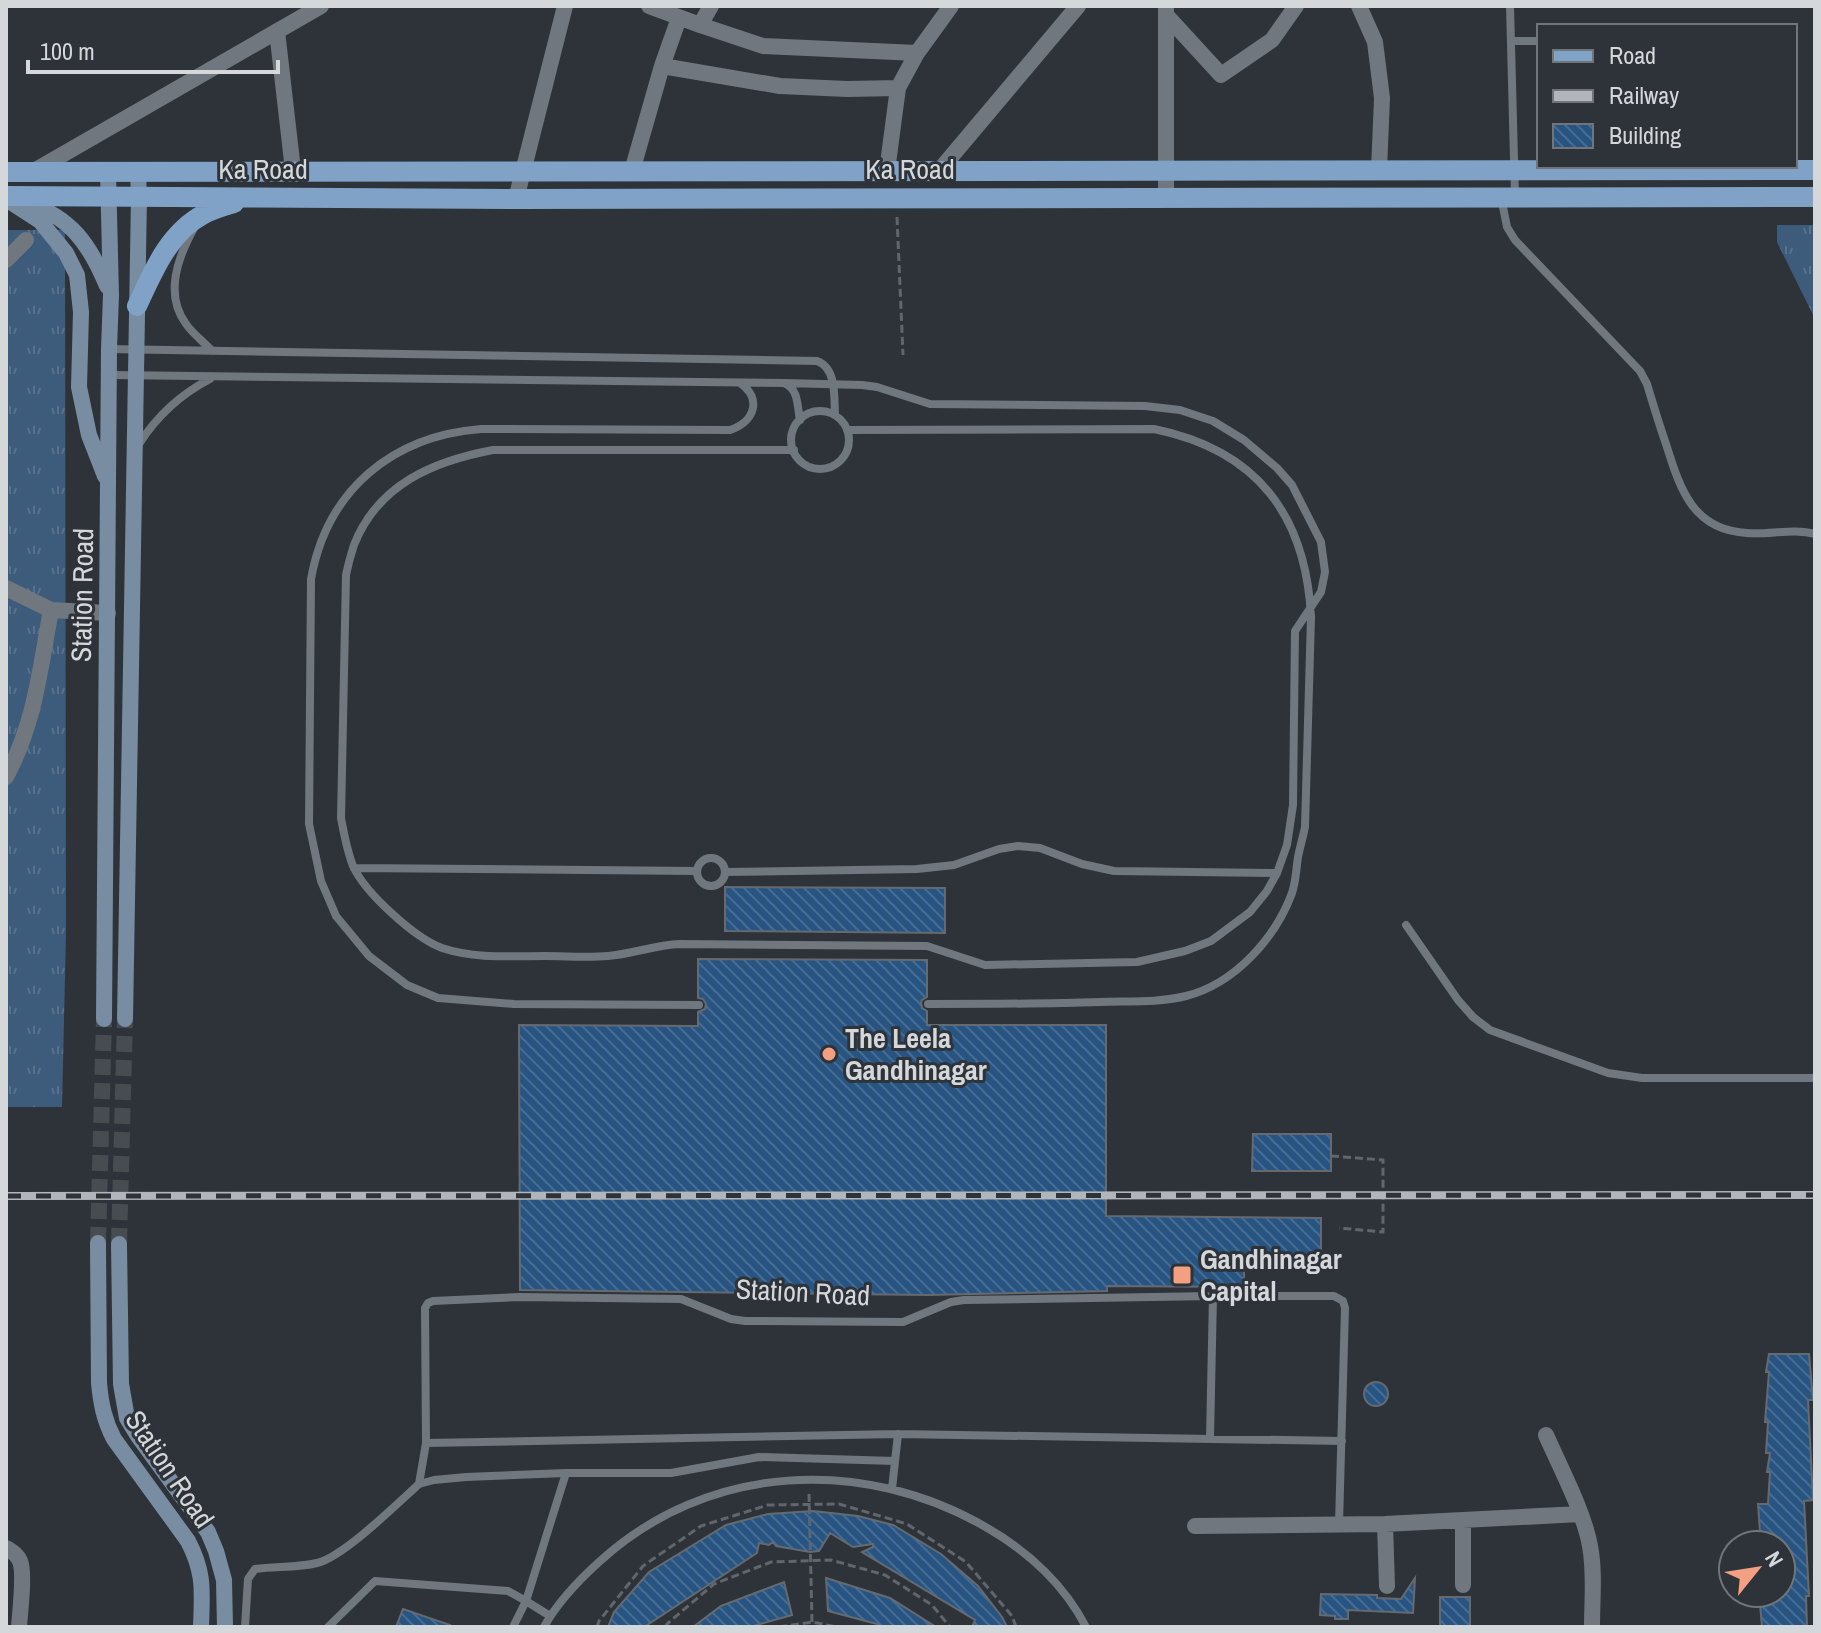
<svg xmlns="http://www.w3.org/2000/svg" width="1821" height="1633" font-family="'Archivo Narrow',sans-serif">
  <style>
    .grass { fill: url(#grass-tufts) }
    .building { fill: url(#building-back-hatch); stroke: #646a70; stroke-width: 2 }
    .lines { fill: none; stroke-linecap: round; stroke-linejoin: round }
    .secondary-tunnel { stroke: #474c51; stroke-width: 16; stroke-dasharray: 16 8; stroke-linecap: butt }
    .path { stroke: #61666b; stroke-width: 3; stroke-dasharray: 8 4; stroke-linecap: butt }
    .lane { stroke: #71777e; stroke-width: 8 }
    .street { stroke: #71777e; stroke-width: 16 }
    .secondary { stroke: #788ca2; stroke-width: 16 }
    .primary { stroke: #80a2c7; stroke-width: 20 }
    .rail-casing { stroke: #b2b6ba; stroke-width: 8 }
    .rail { stroke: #2e3339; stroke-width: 5; stroke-dasharray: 15; stroke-linecap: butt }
    .poi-dot { fill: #f2a081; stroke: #2e3339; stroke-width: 3 }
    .labels { text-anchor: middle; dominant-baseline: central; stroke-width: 6; stroke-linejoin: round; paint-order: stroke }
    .street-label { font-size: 28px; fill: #d4d8db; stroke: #2e3339 }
    .poi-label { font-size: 28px; font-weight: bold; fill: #d4d8db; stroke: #2e3339; text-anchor: start }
  </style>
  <defs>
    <pattern id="grass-tufts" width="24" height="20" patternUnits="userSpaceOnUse" patternTransform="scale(2)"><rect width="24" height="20" fill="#3d5b7b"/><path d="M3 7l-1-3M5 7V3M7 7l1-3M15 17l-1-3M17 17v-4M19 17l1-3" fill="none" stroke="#58728d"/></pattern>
    <pattern id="building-back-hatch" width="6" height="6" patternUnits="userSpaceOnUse" patternTransform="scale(2)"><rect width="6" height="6" fill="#285482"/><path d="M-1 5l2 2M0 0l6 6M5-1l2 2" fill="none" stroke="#466c93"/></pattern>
  </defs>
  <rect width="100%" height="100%" fill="#2e3339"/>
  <path class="grass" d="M1777,225H1815V319L1777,242Z
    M6,230H65L66,933L62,1107H6Z"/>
  <path class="building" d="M725,887L945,888V933L725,931Z
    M698,959L927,960V997L922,1000L921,1003L922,1008L927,1011V1025H1106V1216L1321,1218V1255L1244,1254V1287L1107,1286V1291L927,1295L520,1290L519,1025L698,1026V1012L705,1009L706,1004L703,999L698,998Z
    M1253,1134H1331V1171H1252Z
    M1769,1354H1809L1813,1400H1808L1813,1500L1804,1501L1809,1596H1806L1807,1627H1762L1760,1604H1763V1593H1781V1545H1761L1758,1504H1768L1770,1472H1767L1770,1453H1766L1768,1422H1765L1769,1372H1766Z
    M1364 1394a12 12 0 1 1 24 0a12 12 0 1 1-24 0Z
    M813,1511L858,1516L893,1525L941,1554L978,1586L1002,1617L1007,1627H972L975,1620L862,1552L873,1547V1544L853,1547L830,1533L819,1551L810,1552L776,1546L773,1542L769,1545L759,1543L757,1553L644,1627H608L614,1612L649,1572L726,1525L768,1514Z
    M826,1578L890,1598L936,1627H881L877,1624L828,1611Z
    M1415,1578L1413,1613L1348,1610V1619H1335V1616L1320,1615L1321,1594L1377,1595V1598L1401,1599Z
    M784,1582L792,1615L750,1627H693L721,1606Z
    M1440,1597H1470V1627H1440Z
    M403,1609L450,1625L449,1627H396Z"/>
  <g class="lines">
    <path class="secondary-tunnel" d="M98,1243L104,1019
      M119,1244L125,1019"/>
    <path class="path" d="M897,217L903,355
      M1331,1156L1383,1160V1232L1339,1228
      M809,1494L812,1622
      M597,1627L599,1621L643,1566L701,1526L768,1505L839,1504L907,1524L966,1562L1012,1616L1016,1627
      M665,1627L668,1623L714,1584L771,1562L831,1560L885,1575L932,1605L950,1627
      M779,1627L812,1622L837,1627"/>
    <path class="lane" d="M1510,6L1515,197
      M1511,41H1539
      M1501,197L1507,227L1515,240L1640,371L1647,384C1653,404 1659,424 1666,444C1680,488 1692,530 1747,533C1769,535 1793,528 1815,534
      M194,228C178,257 164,294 186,324C193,334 204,342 212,351
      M109,349L817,361C837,368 834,398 835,415
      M110,375L784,383C799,389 797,406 800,420
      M784,383L862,385L877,387L930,404L1145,406L1180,410L1213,421L1244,440L1277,468L1292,485L1321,542L1325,572L1321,592L1295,631L1293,805L1287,845L1277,873L1267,891L1250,912L1211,941L1185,951L1137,962L985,965L927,946L680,944C655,945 632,954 608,956C587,958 566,956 546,956C512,956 475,959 442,948C415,938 365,893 353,866C347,851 344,834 341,818L346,575C348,565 351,554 354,545C378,484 434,461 493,450H794
      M791 440a29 29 0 1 1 58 0a29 29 0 1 1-58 0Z
      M847,430L1154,429C1257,450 1306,515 1311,617L1305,827C1303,837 1300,847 1298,857C1296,870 1296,881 1292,893C1275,939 1234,984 1186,996C1158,1003 1128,1001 1100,1002C1043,1004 985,1004 928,1004
      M139,444C157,416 181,394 210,379
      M697 872a14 14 0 1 1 28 0a14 14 0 1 1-28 0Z
      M354,868L696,871
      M725,872L917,869L954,865L999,849L1018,846L1040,848L1082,864L1114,871L1277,873
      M1406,925L1458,1000L1473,1017L1490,1030L1608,1073L1642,1078H1815
      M699,1005L514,1004L438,998L407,985L369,956L336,916L321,881L309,824L311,579C327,490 392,436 481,429L730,430C754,422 763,399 740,383
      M1210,1438L1213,1296
      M426,1443L898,1434L1342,1441
      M419,1484L426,1443L425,1308L428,1303L433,1301L519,1297L681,1299L731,1319L745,1321L903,1322L951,1302L964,1300L1213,1296H1334L1343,1301L1345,1308L1339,1524
      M892,1489L898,1434
      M245,1627L248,1579L255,1569C275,1566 297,1568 317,1563C343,1557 397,1504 419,1484L434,1480L466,1477L566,1473H671L759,1457L895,1461
      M328,1627L375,1581L508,1591L526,1601L550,1616
      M513,1627L526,1601L566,1473
      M544,1627C557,1603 578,1581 599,1562C707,1463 864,1455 989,1529C1029,1552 1065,1586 1086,1627"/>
    <path class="street" d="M649,6L700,25L711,6
      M1359,6L1375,42L1382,98L1379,170
      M1166,15L1221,75L1272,40L1296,6
      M700,25L763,46L917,53
      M277,31L293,170
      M662,66L780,86L847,89L898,88
      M34,171L321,6
      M632,171L662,66L679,18
      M887,171L898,88L917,53L951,6
      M939,171L1078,6
      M1166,197V6
      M516,199L565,6
      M6,260L26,240
      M6,588L51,610L108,613
      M6,777C35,723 40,669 51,610
      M1546,1435C1560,1467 1584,1512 1590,1546C1595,1572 1592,1600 1592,1627
      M1463,1520V1585
      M1385,1524L1387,1586
      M1195,1526L1385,1524L1580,1514
      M6,1548C12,1551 17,1554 20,1561C25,1573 20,1612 19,1627"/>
    <path class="secondary" d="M6,199L40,221L66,253L77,275L81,312L79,387L89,435L105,476
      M27,203C71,217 90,245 107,286
      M104,1019L109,349L111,295L108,172
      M125,1019L139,197L138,172
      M98,1243L99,1383C101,1404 104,1420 114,1439L188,1541C205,1574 202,1591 201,1627
      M119,1244L121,1384L127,1418L138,1436L208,1532L216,1551L224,1580L225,1627"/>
    <path class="primary" d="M6,172L1815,170
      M6,196L516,199L1815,197
      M137,306C153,272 168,233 204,214C213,209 224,206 234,203"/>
    <defs>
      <path id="rail" d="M6,1196L1815,1195"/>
    </defs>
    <use href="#rail" class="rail-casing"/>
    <use href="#rail" class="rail"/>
  </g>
  <g class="poi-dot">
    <circle cx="829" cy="1054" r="8"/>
    <rect x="1172" y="1265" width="20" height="20" rx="4"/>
  </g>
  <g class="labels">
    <g class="street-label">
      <text x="263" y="169">Ka Road</text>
      <text x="910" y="169">Ka Road</text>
      <text transform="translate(82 595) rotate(-89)">Station Road</text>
      <text transform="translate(803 1292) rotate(3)">Station Road</text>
      <text transform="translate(170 1469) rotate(56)">Station Road</text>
    </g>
    <g class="poi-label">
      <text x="845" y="1038">The Leela<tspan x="845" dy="32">Gandhinagar</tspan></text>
      <text x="1200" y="1259">Gandhinagar<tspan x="1200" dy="32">Capital</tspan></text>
    </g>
  </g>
  <rect width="1821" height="1633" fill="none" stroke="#d4d8db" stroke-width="16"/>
  <rect x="1537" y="24" width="260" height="144" fill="#2e3339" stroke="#70757a" stroke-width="2"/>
  <rect x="1553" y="50" width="40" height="12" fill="#80a2c7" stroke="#70757a" stroke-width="2"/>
  <text x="1609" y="64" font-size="24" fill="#d4d8db">Road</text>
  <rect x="1553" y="90" width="40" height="12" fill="#b2b6ba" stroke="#70757a" stroke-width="2"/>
  <text x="1609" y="104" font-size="24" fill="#d4d8db">Railway</text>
  <rect x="1553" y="124" width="40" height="24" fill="url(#building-back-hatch)" stroke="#70757a" stroke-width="2"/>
  <text x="1609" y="144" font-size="24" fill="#d4d8db">Building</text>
  <g transform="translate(1757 1569) rotate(60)"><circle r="38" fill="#2e3339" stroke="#70757a" stroke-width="2"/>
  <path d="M0-6L14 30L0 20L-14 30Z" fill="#f2a081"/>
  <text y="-12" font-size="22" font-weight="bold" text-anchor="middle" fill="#d4d8db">N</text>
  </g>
  <path d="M28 60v12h250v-12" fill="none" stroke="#d4d8db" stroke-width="4"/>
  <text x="40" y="60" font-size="24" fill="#d4d8db" stroke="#2e3339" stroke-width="6" paint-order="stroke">100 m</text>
</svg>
